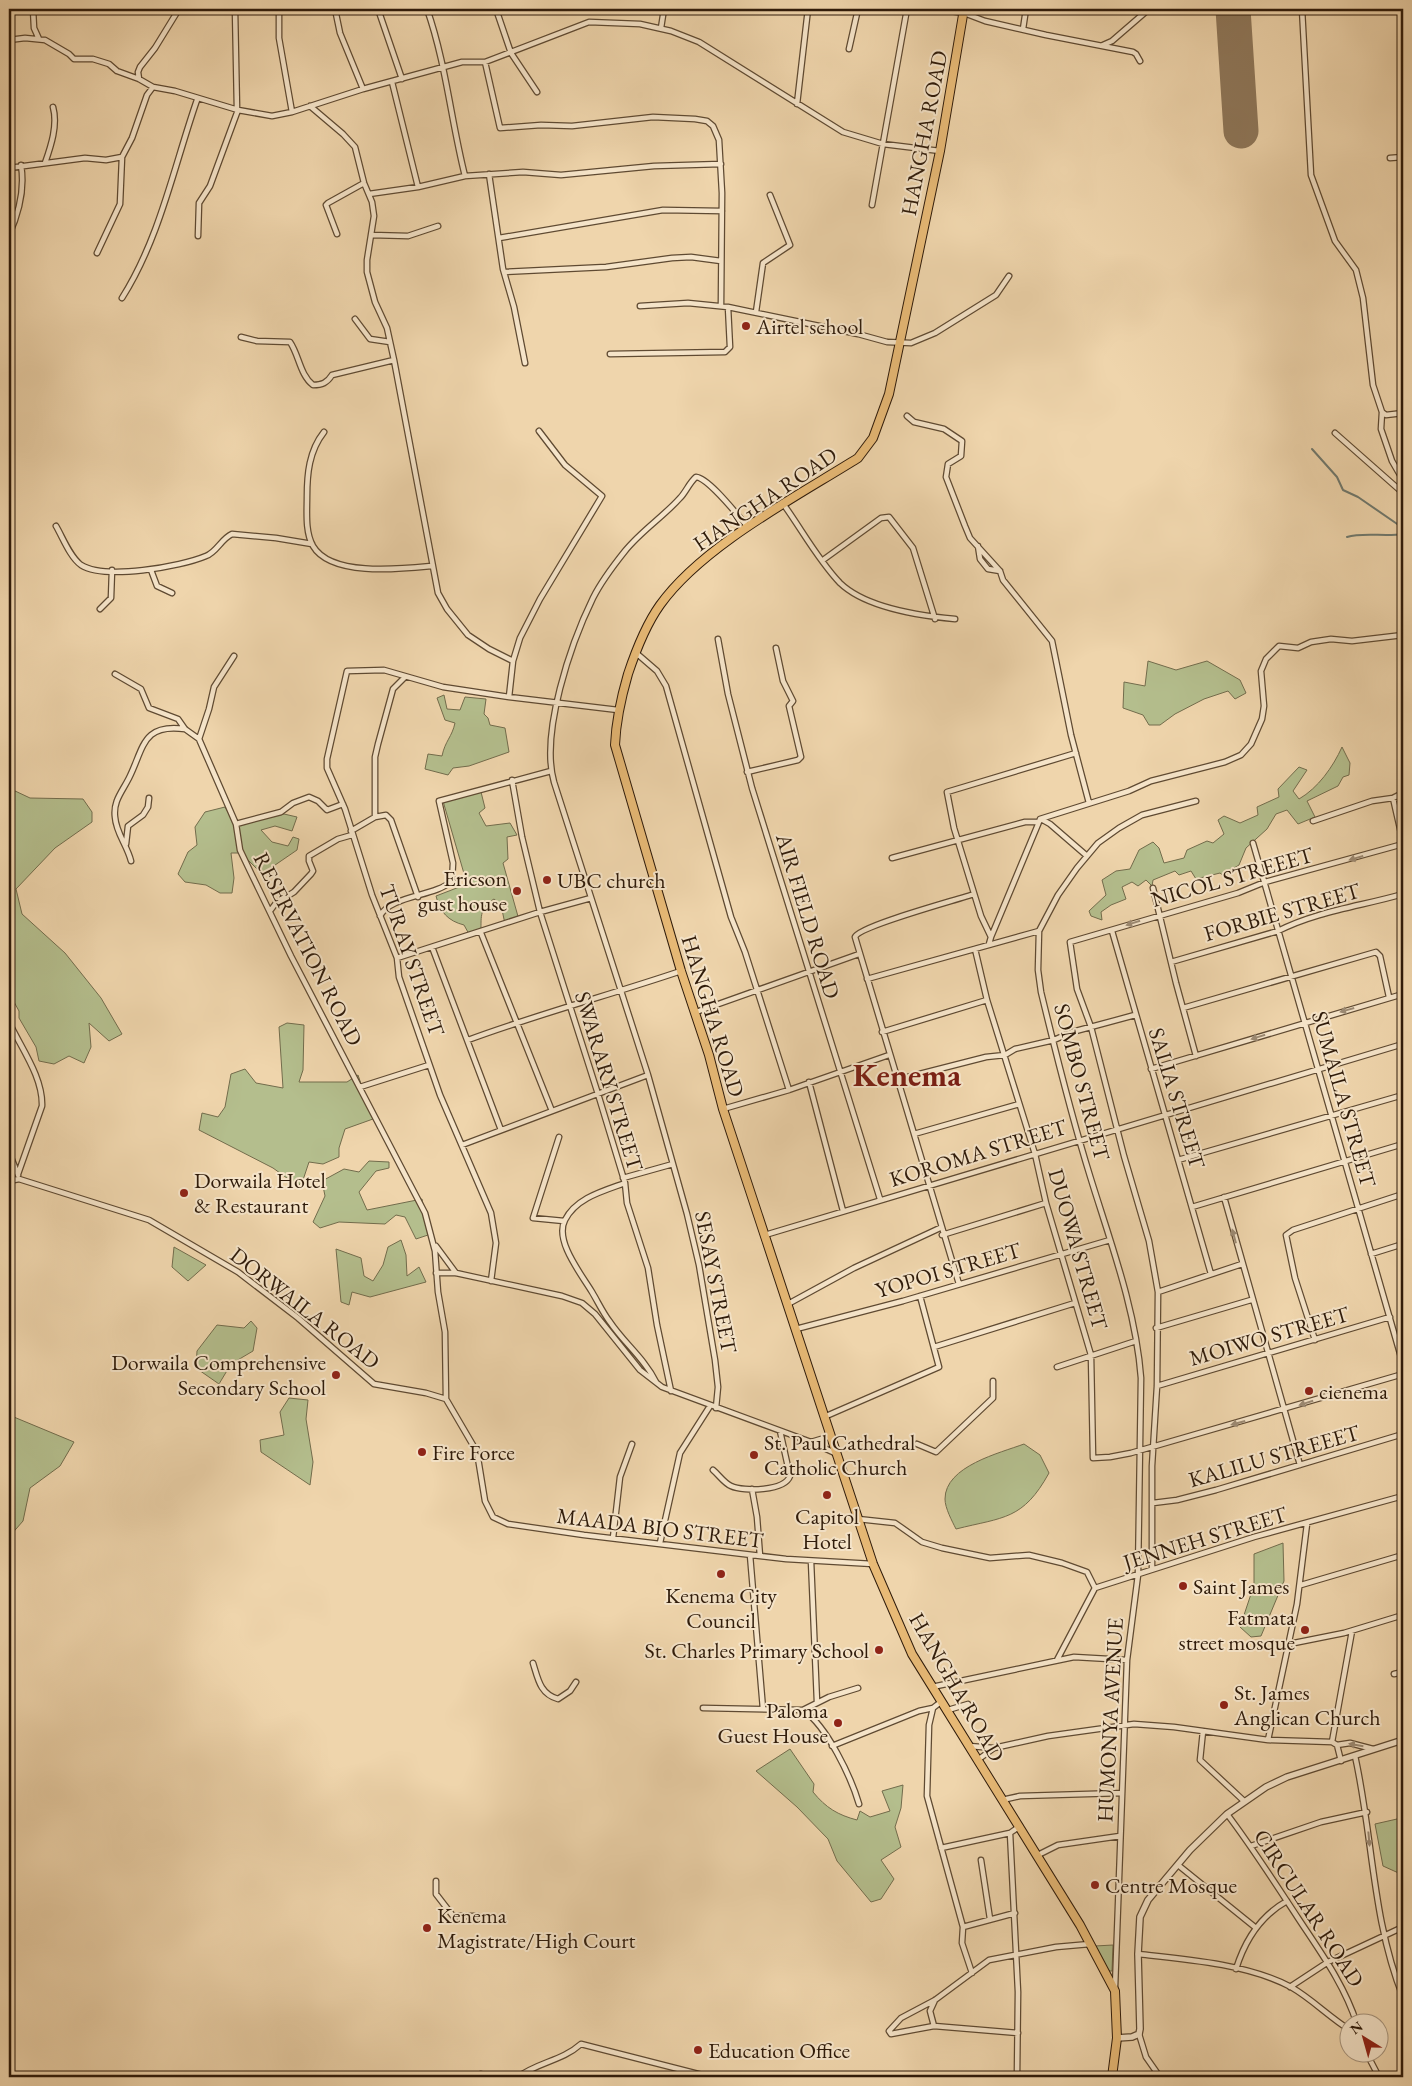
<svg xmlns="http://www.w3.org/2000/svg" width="1412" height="2086" font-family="'EB Garamond',serif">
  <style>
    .green { fill: #b4be8d; stroke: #726c4c }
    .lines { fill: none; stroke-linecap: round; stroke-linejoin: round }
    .stream { stroke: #70796e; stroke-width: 2 }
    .runway { stroke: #8f785b; stroke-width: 35 }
    .minor-casing { stroke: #5f4a32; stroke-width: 7 }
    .tertiary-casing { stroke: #5f4a32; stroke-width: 8 }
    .trunk-casing { stroke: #2f1b0a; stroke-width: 10 }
    .minor { stroke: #f5e4c9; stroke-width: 4.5 }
    .tertiary { stroke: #f5e4c9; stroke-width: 5.5 }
    .trunk { stroke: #e8ba76; stroke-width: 8 }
    .oneway { fill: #9c8a73 }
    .poi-dot { fill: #8f2418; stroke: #f5e4c9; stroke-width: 2 }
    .labels { text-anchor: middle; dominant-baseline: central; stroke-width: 4; stroke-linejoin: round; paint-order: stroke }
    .street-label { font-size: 22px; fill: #2f1b0a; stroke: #f5e4c9 }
    .poi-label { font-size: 22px; fill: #2f1b0a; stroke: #f5e4c9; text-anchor: start }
    .town-label { font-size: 32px; font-weight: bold; fill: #7a1f14; stroke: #f5e4c9 }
  </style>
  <rect width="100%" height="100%" fill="#efd5ac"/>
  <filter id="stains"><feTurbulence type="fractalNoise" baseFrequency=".004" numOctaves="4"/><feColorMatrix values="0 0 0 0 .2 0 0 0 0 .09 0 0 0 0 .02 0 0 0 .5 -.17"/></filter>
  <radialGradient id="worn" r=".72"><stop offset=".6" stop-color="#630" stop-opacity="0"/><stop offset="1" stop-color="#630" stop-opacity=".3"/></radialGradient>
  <path class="green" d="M1148,661L1176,670L1207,661L1240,680L1246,693L1235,699L1228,691L1204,699L1175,714L1160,725H1149L1143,715L1123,708L1124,682L1145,686Z
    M444,695L447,709L460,710L465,697L486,699L484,714L488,718L490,725L505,728L509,752L469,766L453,768L448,775L425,769L428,754L442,756C445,741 452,737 455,723L445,720L437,698Z
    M1342,747L1350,763L1349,775L1343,777L1338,786L1307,801L1315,817L1298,824L1287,810L1276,814L1267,829L1246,848L1239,865L1229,871L1225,877L1220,873L1196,879L1191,871L1179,875L1175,871L1153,880L1152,886L1146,880L1138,886L1132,882L1122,887L1126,899L1111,905L1101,912L1102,920L1091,916L1089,911L1106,895L1102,880L1116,871L1130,869L1139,850L1153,842L1159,848L1164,863L1184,858L1187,850L1207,841L1213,843L1224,834L1218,820L1224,816L1240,823L1258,815L1257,807L1279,797L1278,789L1299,767L1307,770L1293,791L1299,799C1318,788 1333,767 1342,747Z
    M9,778L13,790L30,798L83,799L92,812V822L55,848L16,889L22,914L65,953L101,998L122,1034L109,1041L89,1023L91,1047L84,1063L69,1056L54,1064L39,1061L36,1047L19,1018V1011L9,993Z
    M481,792L485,808L479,813L486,826L510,823L517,835L507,837L508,859L503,863L519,920L505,924L501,905L494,899C480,907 481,916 481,931L469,934L464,925C448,921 440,912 436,896L467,884L443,801Z
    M225,807L234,823L284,814L297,817L292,831L275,826L261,830L272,842L288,846L293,837L299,839L297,850L262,874L241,853H231L234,878L232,893H220L206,885L185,882L178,874L188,852L197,845L195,827L205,812Z
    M287,1023L304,1025L303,1070L299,1082H347L358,1075L373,1119L345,1129L339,1148V1157L323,1164L309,1162L303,1180L298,1186L273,1168L199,1130L202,1113L218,1117L225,1107L231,1074L245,1069L256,1083L283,1088L279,1027Z
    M369,1161L389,1162V1168L376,1171L359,1192L367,1210L422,1199L428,1235L416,1239L405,1217L396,1215L385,1224L339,1222L320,1228L313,1222L325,1196L322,1181L344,1169L359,1172Z
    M401,1240L406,1255L407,1276L419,1267L426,1282L370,1297L352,1292L349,1305L341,1302L336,1249L361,1258L364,1276L373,1281L383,1265L388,1247Z
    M174,1247L206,1265L188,1281L172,1267Z
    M251,1321L257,1328L253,1351L231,1364L219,1384L196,1368L197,1351L217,1325L244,1328Z
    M289,1398L308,1400L306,1419L313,1462L310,1485L261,1452L260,1440L284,1435L280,1412Z
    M9,1415L74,1442L60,1466L30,1488L23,1521L9,1537Z
    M1024,1444L1040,1455L1049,1473C1023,1520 1004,1517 956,1529C952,1521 945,1508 945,1499C945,1466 1000,1453 1024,1444Z
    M1283,1543L1284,1581L1261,1636L1251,1637L1240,1627L1254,1585V1554Z
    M790,1749L814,1784L813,1792C826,1808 838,1815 857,1820L860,1811L870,1817L890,1811L882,1791L903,1785L901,1808L895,1827L901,1847L881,1860L894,1879L881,1899L871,1902L837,1861L828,1839L797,1807L756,1771Z
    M1403,1812V1875L1383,1866L1375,1824L1397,1819Z
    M1113,1945L1112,1971H1109L1095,1946Z"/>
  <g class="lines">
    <path class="stream" d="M1312,449L1337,477L1343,490L1358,497L1403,528
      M1347,537C1363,532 1385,537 1403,534"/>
    <path class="runway" d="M1233,9L1241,131"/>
    <defs>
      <path id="minor" d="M33,9L34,28L39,39
        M235,9L237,110
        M279,9V38L292,112
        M335,9L340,33L363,89
        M378,9L402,79
        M427,9C446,63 451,121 465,176
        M496,9L511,53L537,92
        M936,9L964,13L985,21L1046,35L1133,52L1136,54L1140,61
        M1302,9L1311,175L1335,241L1356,270L1363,298L1373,385L1382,412L1381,429L1392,461L1403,480
        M661,28L664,9
        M1023,29L1026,9
        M9,40L25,38L45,40L69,54L74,59H93L109,64L117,71L139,79L153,87L175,91L238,110L272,116L292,112L363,89L462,62H485L589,22L640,24L671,31L699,42L843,132L883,144L940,151
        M1403,41V42
        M1103,45L1112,41L1149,9
        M849,49L858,9
        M485,62L500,128L541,125L572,126L653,117L695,119L707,121L713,126L719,140L722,193L721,306
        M139,79L138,72L140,67L155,48L179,9
        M392,82L418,187
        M797,104L808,9
        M310,106L343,134L355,147L364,183L372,202L374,216L367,260V272L375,302L387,328L394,360L438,593L447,609L468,635L489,649L513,661L509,697L618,710
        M9,111V110
        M1390,158L1403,157
        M45,163C51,146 58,125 53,107
        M9,168L85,158L106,160L122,157L132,138L147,95L153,87
        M489,174L503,269L514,307L525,363
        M369,194L418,187L465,176L523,172L561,175L654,166L721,164
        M872,205L907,9
        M337,234L326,205L328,203L364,183
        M9,235C19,213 25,189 21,165
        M371,235L408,236L438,226
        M198,236L199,203L210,186L238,110
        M499,238L663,210L722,211
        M97,253L120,204L122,157
        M505,272L606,267L672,258L691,257L721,261
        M122,298C160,238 174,166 197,100
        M640,306L688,303L728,307L858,334L887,342L911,343L935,333L996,295L1009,276
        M756,312L763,263L790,245L770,195
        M355,319L370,339L390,342
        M241,337L257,341L290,342C299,355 300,375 313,385C322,385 327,383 332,375L394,360
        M610,354L725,352L730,347L728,307
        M1382,412L1386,415L1403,413
        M907,416L914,422L944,429L962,441L961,456L948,464L946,477L965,526L970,538L1000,571L1003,580L1052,641L1071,735L1089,803
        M324,432C309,451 307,474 307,497C307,512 305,532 313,546C331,577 401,569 432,566
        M1335,433L1403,493
        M784,505C802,530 818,560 840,583C866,608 922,616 955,619
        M56,526C63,538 70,557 81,565C105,580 180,567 206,556C217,552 221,539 232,534L276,538L312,544
        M978,546L980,559L988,569L1000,571
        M823,560L881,518L889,517L913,548L935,619
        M151,570L157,586L172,593
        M100,609L111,598L112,570
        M718,639L728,694L752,788L880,1199
        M635,652L657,671L666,686L731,917L745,952L789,1090
        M513,661L520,638L540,599L602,496L565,465L539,431
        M115,674L141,689L149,708L178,719L185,729L199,739L236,824L240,850L250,871L291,956L425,1213L435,1251L438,1292L445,1332L446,1399L477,1452L485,1501L493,1517L508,1524L584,1535L786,1559L873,1564
        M199,739L209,709L214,687L234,656
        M747,772L798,760L801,757L789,706L793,701L783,681L776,648
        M512,780L522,837L540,912L598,1094L625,1183L627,1203L648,1268L657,1325L671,1391
        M1393,798L1403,842
        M375,817L386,815L391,820L418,897
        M1041,819L1050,824L1087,856
        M1313,821L1372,801L1393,798L1403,793
        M236,824L281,812L293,803L309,797L318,801L327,810L343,804
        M351,831L375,817V757L378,744L393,689L405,677
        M1253,843L1403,1364
        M126,844L128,826L143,815L148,807L149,798
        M892,858L1025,822H1039L1040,819L1129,791L1151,781L1225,762L1241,755L1251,744L1262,719L1264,706L1261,671L1266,659L1279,646L1298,648L1311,642L1331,639L1352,641L1403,635
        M131,861C127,845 116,833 115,817C113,801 122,792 129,778C144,748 142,723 185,729
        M1153,888L1176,983L1196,1056
        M270,911L276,903L294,892L311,874L313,871L309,861V856L338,839L352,835
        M380,916C391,895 434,897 452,881L453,863L439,801L551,771
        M1112,931L1211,1274
        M481,933L552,1111
        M991,937L1039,822
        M989,944L991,937L981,916L954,828L947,792L1076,753
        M432,947L501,1130
        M975,949L987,1000L1035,1154L1046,1203L1091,1355L1093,1458L1110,1457L1131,1453L1403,1374
        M397,958L540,912L591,898
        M1171,962L1278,931C1317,911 1362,906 1403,894
        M867,979L1039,931
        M1183,1008L1376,952L1380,956L1389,997
        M696,1012L859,954
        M9,1022C21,1048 43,1077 42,1106L18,1174
        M882,1032L987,1000
        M468,1040C538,1014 610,995 681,971
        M1151,1069L1403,994
        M896,1080L986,1057L1005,1055L1015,1049L1054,1040L1072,1032L1135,1015
        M809,1082L843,1211
        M360,1087L429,1065
        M723,1109L789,1090L889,1055
        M914,1134L1019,1104
        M559,1137L533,1218L564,1221
        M462,1145L648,1075
        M9,1152L18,1175
        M1178,1160L1403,1095
        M623,1178L673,1164
        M9,1181L19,1179L149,1220L238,1272L298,1318L374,1384L426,1393L446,1399
        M625,1183C603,1191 576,1198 565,1220C554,1241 582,1275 592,1292C598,1302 603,1313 610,1322C624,1343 645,1359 656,1382
        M1224,1197L1300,1465
        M1192,1207L1403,1144
        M765,1235L1403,1044
        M942,1235L1046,1203
        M436,1246L456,1273
        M1371,1254L1403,1244
        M436,1273H456L562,1296L582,1303L595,1314L640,1370L662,1387L811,1442L837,1454
        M491,1281L496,1243L491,1213L440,1095L399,977L397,958L372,895L345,809L327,768V759L347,671L384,670L443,687L509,697
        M959,1284L855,937C859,926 957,900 974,894
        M1158,1292L1242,1264
        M788,1304L854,1268L940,1228
        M1156,1328L1251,1300
        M796,1329L903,1301L1110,1240
        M1315,1340L1295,1278L1286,1235L1293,1230L1403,1194
        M934,1347L1075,1303
        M1057,1367L1136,1341
        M1157,1386L1390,1317
        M716,1408L718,1387L715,1360L699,1265L687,1214L648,1075L554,782C540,733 571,643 593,598C601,582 613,566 625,551C641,531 663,517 680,498C686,492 689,483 696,477C709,478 738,516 748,527
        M824,1417L939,1367L920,1296
        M811,1442L831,1436
        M917,1444L936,1452L993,1398V1381
        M713,1470C719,1475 724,1483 731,1486C744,1492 785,1491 790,1476L780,1431
        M752,1489L757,1517L760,1556
        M1153,1503L1177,1500L1216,1490L1403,1434
        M858,1519L895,1523L922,1542L942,1548L990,1558L1029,1555L1062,1563L1087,1572L1095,1588
        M613,1538L620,1477L632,1444
        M660,1543L680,1453L710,1406
        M750,1555L763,1709
        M811,1561L817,1702
        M1152,1569V1466L1157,1386L1158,1292L1149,1241L1124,1156L1091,1027L1077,989L1070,942L1238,893L1265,882L1403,844
        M1301,1585L1403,1555
        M1289,1644L1344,1633L1403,1615
        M1057,1660L1095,1588L1254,1537L1403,1496
        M533,1663C538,1679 540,1694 558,1699L570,1691L576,1682
        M1394,1674L1403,1672
        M932,1687L1074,1657L1127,1660
        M942,1701L933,1708L929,1725L927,1796L963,1927L962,1943L972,1973
        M703,1708L803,1710L829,1697L858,1688
        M803,1710C827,1726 851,1777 859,1804
        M948,1710L968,1704
        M1203,1731L1200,1760L1244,1801
        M1268,1740L1297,1604L1307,1524
        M1332,1742L1352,1631
        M1337,1745L1350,1743L1373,1749
        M1337,1745L1341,1761
        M832,1746L919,1711L933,1708
        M969,1746L994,1748L1048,1736L1134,1724L1174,1727L1268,1740L1332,1742L1337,1745
        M1355,1756C1373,1836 1372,1920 1403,1997
        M979,1759L994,1748
        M1002,1800L1020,1796L1121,1793
        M1227,1814C1252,1847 1275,1883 1298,1918C1321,1953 1344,1984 1357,2024
        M1010,1833L1018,1992L1017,2077
        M1251,1846L1321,1822L1367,1812
        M941,1848L1010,1833L1020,1826
        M1038,1855L1058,1845L1120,1836
        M981,1860L990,1919
        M1178,1865L1256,1928
        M436,1881V1894L453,1916H478
        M963,1927L1015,1913
        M1138,1954C1185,1959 1248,1964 1291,1987C1312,1999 1329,2017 1350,2030
        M1236,1969C1245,1940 1260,1916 1287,1901
        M1290,1987L1328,1962L1403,1927
        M1115,1988L1127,1660L1138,1575L1141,1378C1136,1310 1110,1241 1090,1176C1071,1115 1056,1054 1041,992L1038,970L1039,931L1058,895L1077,868L1098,843L1119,828L1142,815L1196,801
        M935,2000L930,2011L934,2026L1018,2033
        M934,2026L891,2034L889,2031L901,2018L935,2000L989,1960L1056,1947L1090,1944
        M1139,2034L1146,2057L1160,2077
        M1367,2054L1379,2077
        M475,2077L481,2074L491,2077
        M518,2077C538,2062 562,2061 581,2044L710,2077"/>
      <path id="tertiary" d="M1117,2038L1132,2037L1139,2034L1140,2029L1138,1954L1140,1917L1148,1900L1190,1850L1227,1814L1266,1787L1287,1777L1403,1740"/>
      <path id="trunk" d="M964,9L940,151L889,394L873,438L858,458C796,497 702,546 660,605C645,626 636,650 628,674C621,698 616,720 615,745L681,971L709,1055L723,1109L873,1564L912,1654L1080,1925L1115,1991L1117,2038L1112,2077"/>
    </defs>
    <use href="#minor" class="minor-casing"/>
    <use href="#tertiary" class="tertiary-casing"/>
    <use href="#trunk" class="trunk-casing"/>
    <use href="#minor" class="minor"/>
    <use href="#tertiary" class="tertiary"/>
    <use href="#trunk" class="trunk"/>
  </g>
  <defs><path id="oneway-solid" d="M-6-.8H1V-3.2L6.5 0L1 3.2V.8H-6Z" transform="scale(1.25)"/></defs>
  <g class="oneway">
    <use href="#oneway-solid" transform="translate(1356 858) rotate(164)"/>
    <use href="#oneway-solid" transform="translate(1133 923) rotate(162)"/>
    <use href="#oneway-solid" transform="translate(1347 1010) rotate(164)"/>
    <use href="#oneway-solid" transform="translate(1258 1037) rotate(163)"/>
    <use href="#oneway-solid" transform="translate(1234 1236) rotate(-105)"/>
    <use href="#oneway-solid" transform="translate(1306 1403) rotate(163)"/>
    <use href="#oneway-solid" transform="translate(1238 1423) rotate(165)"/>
    <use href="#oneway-solid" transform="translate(1356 1745) rotate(-170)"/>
    <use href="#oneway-solid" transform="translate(1369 1839) rotate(85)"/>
  </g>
  <g class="poi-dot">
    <circle cx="746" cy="326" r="5"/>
    <circle cx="547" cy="880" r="5"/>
    <circle cx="517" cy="891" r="5"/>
    <circle cx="184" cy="1193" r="5"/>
    <circle cx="336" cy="1375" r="5"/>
    <circle cx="1309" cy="1391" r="5"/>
    <circle cx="422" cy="1452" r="5"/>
    <circle cx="754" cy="1455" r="5"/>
    <circle cx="827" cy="1495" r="5"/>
    <circle cx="721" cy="1574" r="5"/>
    <circle cx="1183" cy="1586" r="5"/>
    <circle cx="1305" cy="1630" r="5"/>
    <circle cx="879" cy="1650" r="5"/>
    <circle cx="1224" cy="1705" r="5"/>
    <circle cx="838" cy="1723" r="5"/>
    <circle cx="1095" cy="1885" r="5"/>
    <circle cx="427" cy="1928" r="5"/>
    <circle cx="698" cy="2050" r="5"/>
  </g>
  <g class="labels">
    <g class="street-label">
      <text transform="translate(924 133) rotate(-79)">HANGHA ROAD</text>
      <text transform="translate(765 499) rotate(-34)">HANGHA ROAD</text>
      <text transform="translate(1232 877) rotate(-16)">NICOL STREEET</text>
      <text transform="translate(1282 912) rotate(-16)">FORBIE STREET</text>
      <text transform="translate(808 916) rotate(73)">AIR FIELD ROAD</text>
      <text transform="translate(308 949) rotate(63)">RESERVATION ROAD</text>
      <text transform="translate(412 960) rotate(71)">TURAY STREET</text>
      <text transform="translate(713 1016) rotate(73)">HANGHA ROAD</text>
      <text transform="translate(609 1081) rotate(73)">SWARARY STREET</text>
      <text transform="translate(1082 1082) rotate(75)">SOMBO STREET</text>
      <text transform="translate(1177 1098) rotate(73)">SALIA STREET</text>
      <text transform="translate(1344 1099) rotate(74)">SUMAILA STREET</text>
      <text transform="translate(978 1153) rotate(-17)">KOROMA STREET</text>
      <text transform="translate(1078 1249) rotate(74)">DUOWA STREET</text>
      <text transform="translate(948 1270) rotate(-16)">YOPOI STREET</text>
      <text transform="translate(716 1282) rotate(79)">SESAY STREET</text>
      <text transform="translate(305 1308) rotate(38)">DORWAILA ROAD</text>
      <text transform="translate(1269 1336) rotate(-16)">MOIWO STREET</text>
      <text transform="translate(1274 1456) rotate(-16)">KALILU STREEET</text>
      <text transform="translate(660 1528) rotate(7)">MAADA BIO STREET</text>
      <text transform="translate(1205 1538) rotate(-17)">JENNEH STREET</text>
      <text transform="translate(957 1687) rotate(60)">HANGHA ROAD</text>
      <text transform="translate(1110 1720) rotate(-87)">HUMONYA AVENUE</text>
      <text transform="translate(1309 1908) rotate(57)">CIRCULAR ROAD</text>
    </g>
    <g class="poi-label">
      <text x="756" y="326">Airtel school</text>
      <text x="507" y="878" text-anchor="end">Ericson<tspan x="507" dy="25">gust house</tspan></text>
      <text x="557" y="880">UBC church</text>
      <text x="194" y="1180">Dorwaila Hotel<tspan x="194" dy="25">&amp; Restaurant</tspan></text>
      <text x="326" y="1362" text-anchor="end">Dorwaila Comprehensive<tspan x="326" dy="25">Secondary School</tspan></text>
      <text x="1319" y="1391">cienema</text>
      <text x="764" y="1442">St. Paul Cathedral<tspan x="764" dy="25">Catholic Church</tspan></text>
      <text x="432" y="1452">Fire Force</text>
      <text x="827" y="1516" text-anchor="middle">Capitol<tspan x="827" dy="25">Hotel</tspan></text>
      <text x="1193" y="1586">Saint James</text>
      <text x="721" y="1595" text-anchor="middle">Kenema City<tspan x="721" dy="25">Council</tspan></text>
      <text x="1295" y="1617" text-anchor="end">Fatmata<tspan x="1295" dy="25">street mosque</tspan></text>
      <text x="869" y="1650" text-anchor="end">St. Charles Primary School</text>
      <text x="1234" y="1692">St. James<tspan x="1234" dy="25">Anglican Church</tspan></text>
      <text x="828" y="1710" text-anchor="end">Paloma<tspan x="828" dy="25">Guest House</tspan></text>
      <text x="1105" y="1885">Centre Mosque</text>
      <text x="437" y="1915">Kenema<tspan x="437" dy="25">Magistrate/High Court</tspan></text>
      <text x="708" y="2050">Education Office</text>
    </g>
    <g class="town-label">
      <text x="907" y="1075">Kenema</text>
    </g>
  </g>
  <rect width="1412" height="2086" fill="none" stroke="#efd5ac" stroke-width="30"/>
  <rect x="10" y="10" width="1392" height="2066" fill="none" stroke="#2f1b0a" stroke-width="2.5"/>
  <rect x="15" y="15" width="1382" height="2056" fill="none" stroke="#2f1b0a"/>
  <g transform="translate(1364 2038) rotate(323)"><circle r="24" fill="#f5e4c9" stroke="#a6947d"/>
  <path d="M0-4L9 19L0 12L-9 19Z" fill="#8f2418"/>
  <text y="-8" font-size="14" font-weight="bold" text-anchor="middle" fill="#2f1b0a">N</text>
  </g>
  <rect width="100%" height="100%" filter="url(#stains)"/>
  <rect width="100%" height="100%" fill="url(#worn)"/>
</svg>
